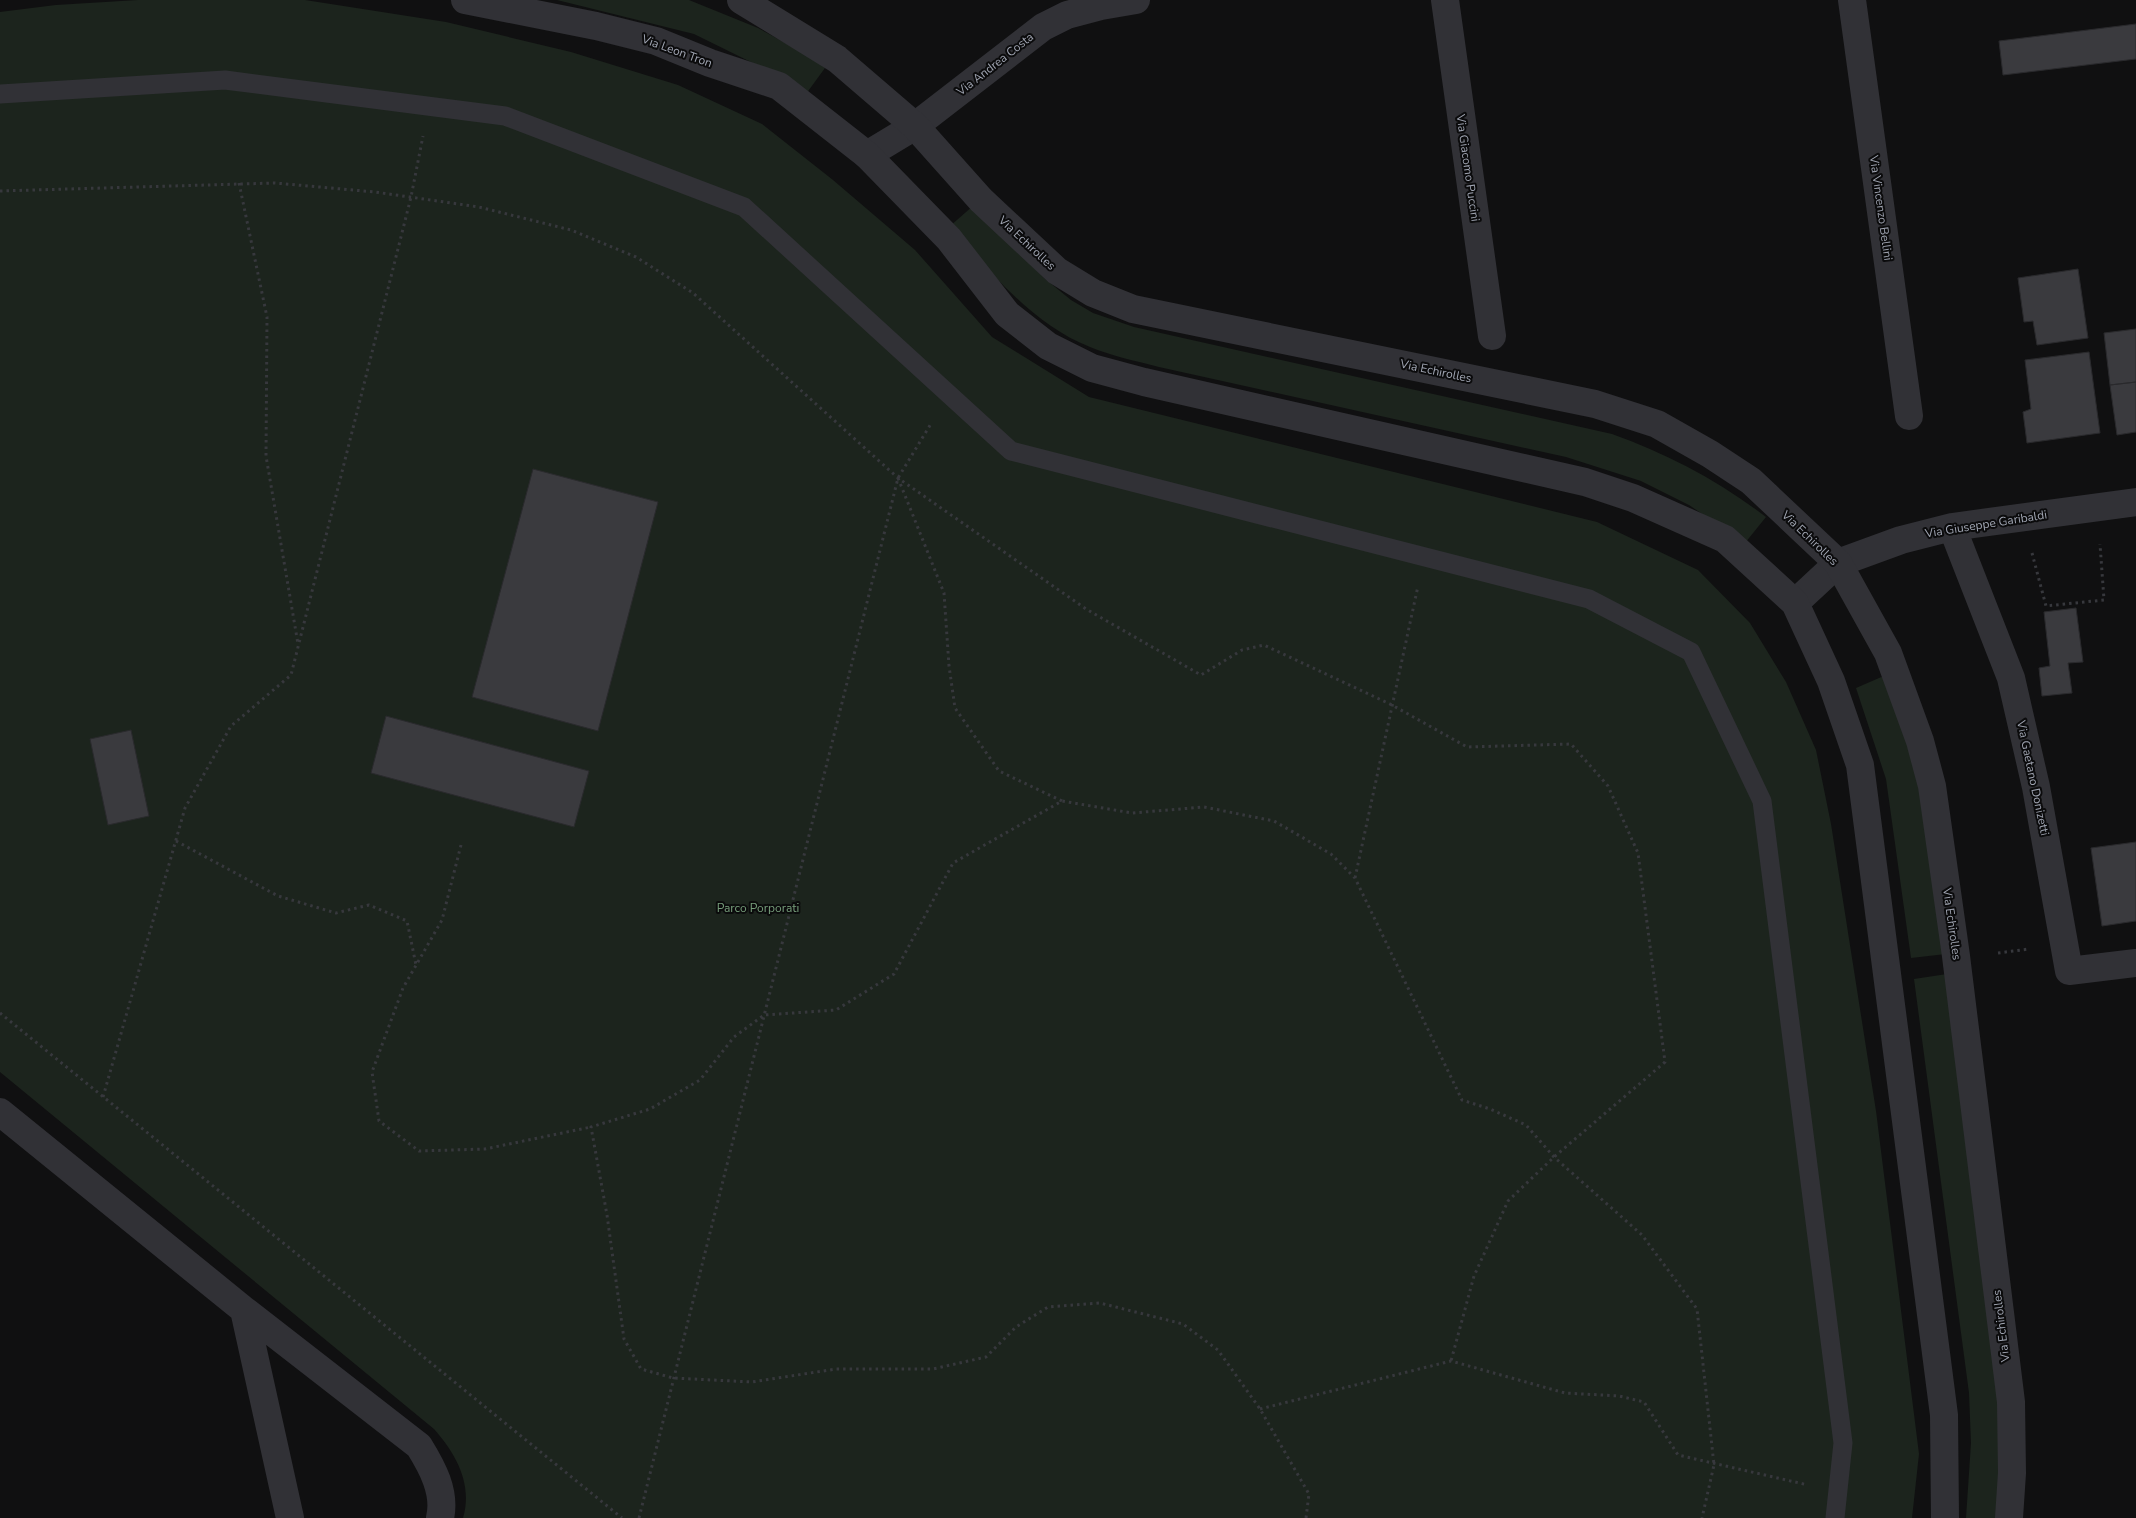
<svg xmlns="http://www.w3.org/2000/svg" width="2136" height="1518" font-family="'Nunito Sans',sans-serif">
  <style>
    .green { fill: #1c241d }
    .building { fill: #3a3a3e; stroke: #2a2a2d }
    .lines { fill: none; stroke-linecap: round; stroke-linejoin: round }
    .path { stroke: #37383d; stroke-width: 3; stroke-dasharray: 2.5 4; stroke-linecap: butt }
    .service { stroke: #313136; stroke-width: 19 }
    .minor { stroke: #313136; stroke-width: 28 }
    .tertiary { stroke: #313136; stroke-width: 28 }
    .labels { text-anchor: middle; dominant-baseline: central; stroke-width: 4; stroke-linejoin: round; paint-order: stroke }
    .street-label { font-size: 12px; fill: #a0a5b2; stroke: #0b0b0c }
    .park-label { font-size: 12px; fill: #779e7b; stroke: #0b0b0c }
  </style>
  <rect width="100%" height="100%" fill="#101011"/>
  <path class="green" d="M138,0H305L446,22L571,52L678,85L762,124L833,180L915,250L992,337L1089,397L1597,522L1698,570L1750,623L1786,682L1816,750L1831,824L1876,1111L1919,1454L1912,1518H463C473,1484 456,1454 434,1429L0,1072V12L56,5Z
    M557,0H689L758,28L811,57L825,68L806,94L767,70L694,34Z
    M974,205L1044,278L1071,300L1093,313L1134,327L1612,434C1668,454 1719,481 1766,517L1745,543L1689,505L1641,481L1566,457L1159,367C1136,361 1112,356 1090,347C1033,325 990,271 949,227Z
    M1886,675L1921,777L1946,954L1911,958L1886,779L1856,688Z
    M1947,974L2000,1370L2001,1518H1966L1971,1443L1969,1393L1914,979Z"/>
  <path class="building" d="M2136,24V59L2003,75L1999,41Z
    M2078,269L2088,338L2037,345L2033,321L2024,322L2018,278Z
    M2136,329V382L2110,385L2104,333Z
    M2089,352L2100,433L2027,443L2023,412L2031,409L2025,360Z
    M2136,382V432L2117,435L2110,385Z
    M533,469L658,502L598,731L472,697Z
    M2076,608L2083,662L2068,663L2072,693L2042,696L2039,668L2050,666L2044,612Z
    M386,716L589,771L574,827L371,773Z
    M131,730L149,816L108,825L90,739Z
    M2136,842V921L2102,926L2091,848Z"/>
  <g class="lines">
    <path class="path" d="M239,183L267,317L266,456L298,644
      M0,191L275,183L375,192L479,207L571,230L636,257L693,293L898,478L1086,609L1201,675L1242,650L1264,645L1392,705L1467,747L1571,744L1608,786L1638,853L1665,1062L1554,1157L1508,1201L1474,1276L1451,1361
      M898,478L944,593L949,666L955,708L999,771L1062,801
      M2032,553L2046,606L2104,600L2100,544
      M176,841L278,896L336,913L369,905L407,921L416,965
      M461,845L442,920L403,988L372,1072L379,1121L419,1151L485,1149L591,1127
      M1355,878L1418,586
      M1998,953L2029,949
      M0,1013L622,1518
      M103,1097L185,808L231,726L291,675L411,197L423,136
      M1260,1409L1451,1361L1565,1393L1619,1396L1644,1402L1678,1455L1808,1485
      M639,1518L898,478L932,422
      M1306,1518L1309,1494L1260,1409L1218,1350L1183,1324L1100,1303L1048,1307L1016,1327L986,1357L933,1369H836L752,1382L673,1378L641,1369L624,1339L607,1215L591,1127L650,1109L700,1080L734,1037L764,1015L836,1010L894,974L953,863L1062,801L1132,813L1204,807L1274,821L1331,854L1355,878L1462,1100L1490,1109L1526,1125L1554,1157L1642,1235L1697,1309L1714,1465L1702,1518"/>
    <path class="service" d="M0,94L225,80L505,116L744,207L1011,451L1589,599L1691,652L1762,801L1843,1443L1835,1518"/>
    <path class="minor" d="M1445,0L1492,336
      M1852,0L1909,416
      M867,155L915,126L1043,27L1067,15L1101,6L1136,0
      M1952,527L2011,678L2036,787L2069,971L2136,963
      M1795,603L1838,563L1901,540L1952,527L2136,502
      M0,1112L244,1310L419,1446C432,1467 446,1492 440,1518
      M244,1310L290,1518"/>
    <path class="tertiary" d="M465,0L596,26L656,41L710,63L779,86L867,155L949,239L1007,314L1048,346L1092,368L1144,382L1585,482L1633,498L1725,539L1795,603L1831,681L1860,765L1944,1415L1945,1518
      M741,0L837,59L915,126L981,200L1057,271L1093,293L1133,309L1595,404L1657,424L1710,454L1751,481L1838,563L1888,653L1920,741L1932,786L1956,956L2011,1402L2012,1473L2009,1518"/>
  </g>
  <g class="labels">
    <g class="street-label">
      <text transform="translate(677 51) rotate(20)">Via Leon Tron</text>
      <text transform="translate(995 64) rotate(-38)">Via Andrea Costa</text>
      <text transform="translate(1468 168) rotate(82)">Via Giacomo Puccini</text>
      <text transform="translate(1881 208) rotate(82)">Via Vincenzo Bellini</text>
      <text transform="translate(1027 243) rotate(43)">Via Echirolles</text>
      <text transform="translate(1436 371) rotate(12)">Via Echirolles</text>
      <text transform="translate(1986 524) rotate(-9)">Via Giuseppe Garibaldi</text>
      <text transform="translate(1810 538) rotate(44)">Via Echirolles</text>
      <text transform="translate(2033 778) rotate(78)">Via Gaetano Donizetti</text>
      <text transform="translate(1952 924) rotate(82)">Via Echirolles</text>
      <text transform="translate(2001 1326) rotate(-97)">Via Echirolles</text>
    </g>
    <g class="park-label">
      <text x="758" y="908">Parco Porporati</text>
    </g>
  </g>
</svg>
